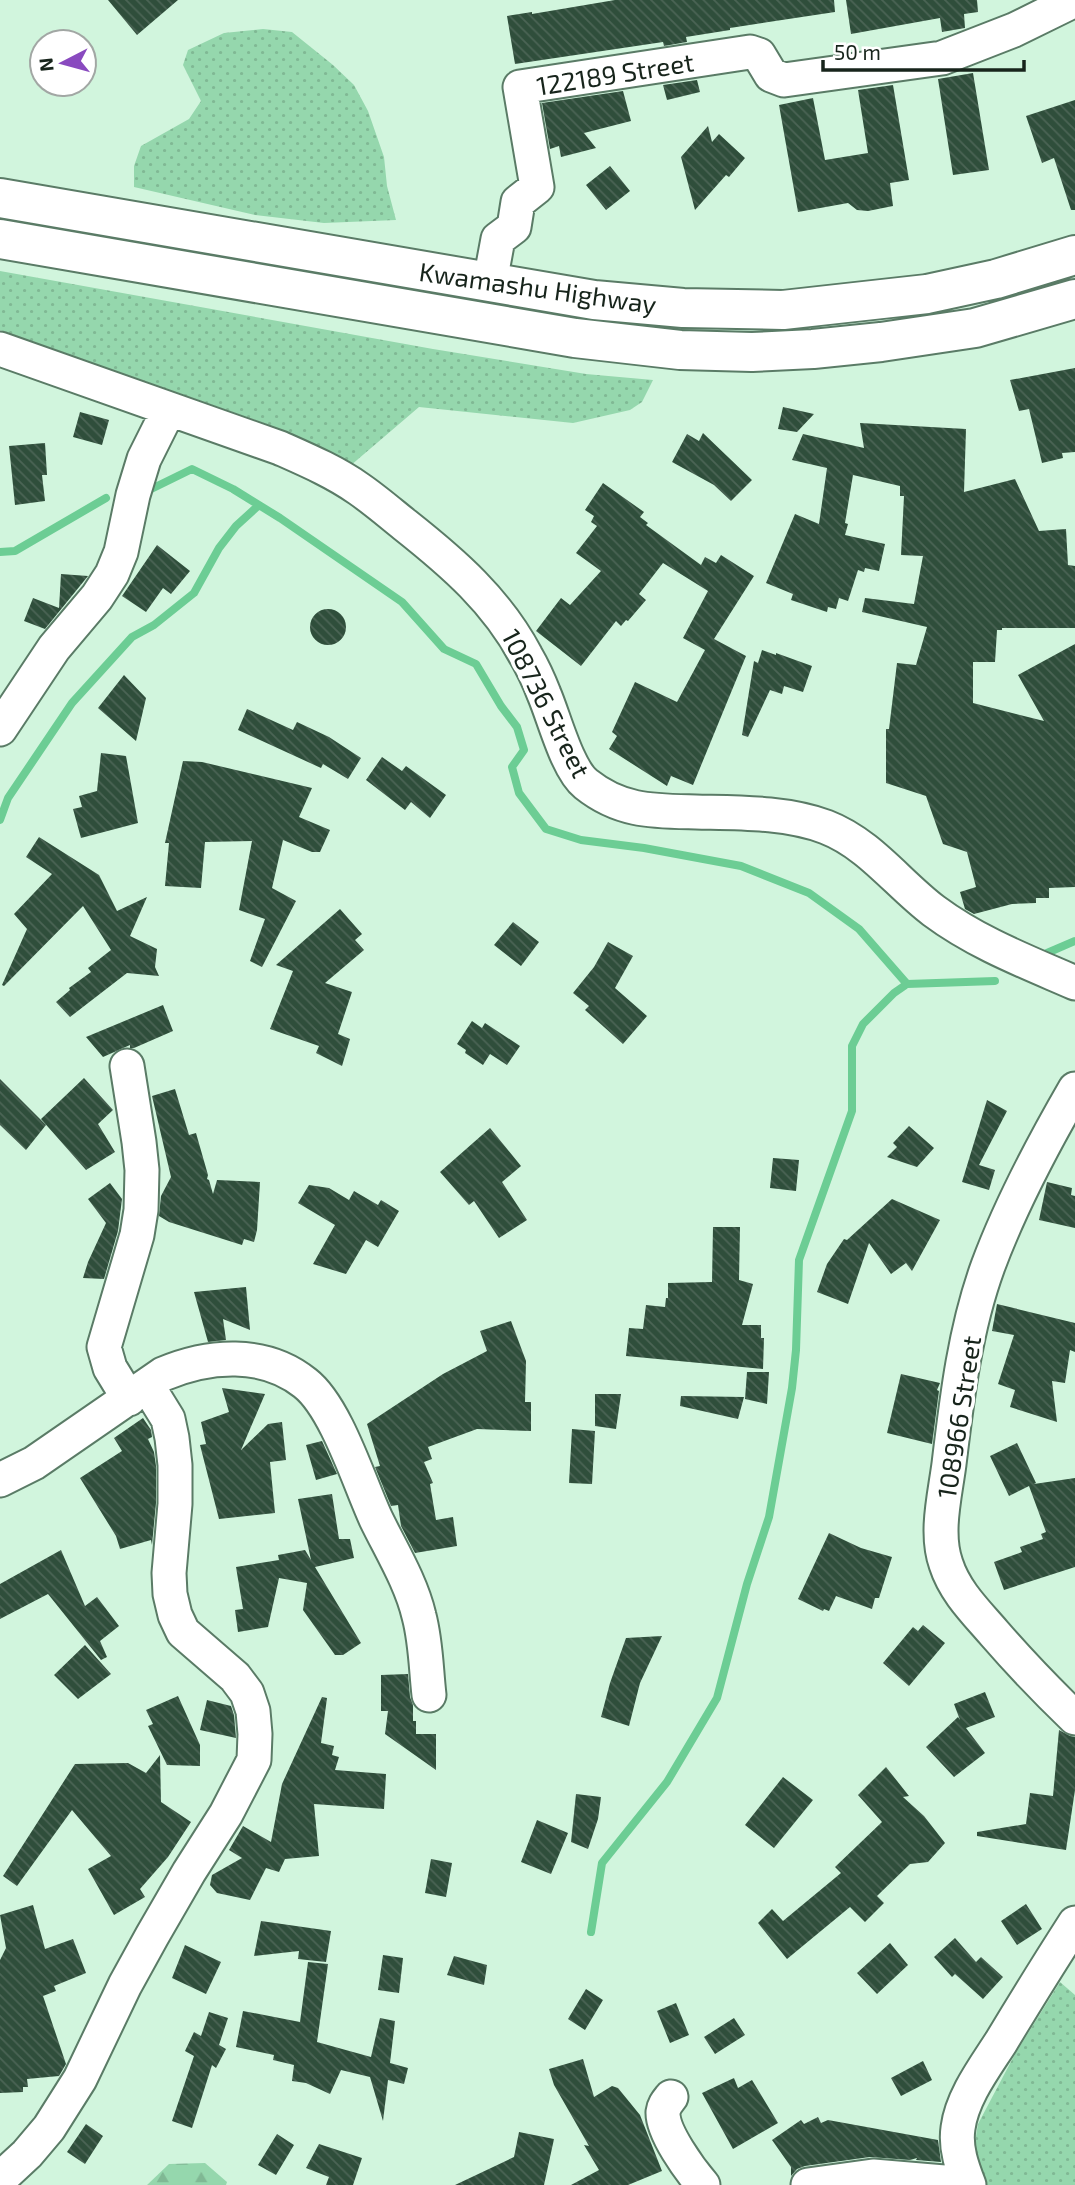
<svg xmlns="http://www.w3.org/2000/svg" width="1075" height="2185" font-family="'Exo 2',sans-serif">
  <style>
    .grass { fill: url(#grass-dots) }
    .forest { fill: url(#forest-firs) }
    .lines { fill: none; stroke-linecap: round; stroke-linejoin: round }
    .stream { stroke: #6ccd94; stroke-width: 8 }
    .building { fill: url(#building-back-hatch) }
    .minor-casing { stroke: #5a7b66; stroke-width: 37 }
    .major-casing { stroke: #5a7b66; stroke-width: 42 }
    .minor { stroke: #fff; stroke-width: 33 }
    .major { stroke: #fff; stroke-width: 38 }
    .labels { text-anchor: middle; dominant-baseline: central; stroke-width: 7; stroke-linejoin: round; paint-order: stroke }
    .street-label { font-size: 26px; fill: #17241b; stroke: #fff }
  </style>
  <defs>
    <pattern id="grass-dots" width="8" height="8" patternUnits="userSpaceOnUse" patternTransform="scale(1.75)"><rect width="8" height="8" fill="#95d7ad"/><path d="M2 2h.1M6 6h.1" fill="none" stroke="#80b894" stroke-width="1.8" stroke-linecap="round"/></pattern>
    <pattern id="forest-firs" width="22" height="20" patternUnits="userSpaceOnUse" patternTransform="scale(1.75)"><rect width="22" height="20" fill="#95d7ad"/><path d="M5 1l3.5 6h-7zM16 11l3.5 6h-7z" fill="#80b894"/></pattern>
    <pattern id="building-back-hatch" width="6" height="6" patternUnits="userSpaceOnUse" patternTransform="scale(1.75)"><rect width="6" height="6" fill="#2f4e3b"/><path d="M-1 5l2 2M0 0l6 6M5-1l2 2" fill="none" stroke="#4b6455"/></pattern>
  </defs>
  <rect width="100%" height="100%" fill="#d1f5dd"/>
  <path class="grass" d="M263,29L292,32L333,65L354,85L368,111L384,157L387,186L396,220L324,223L255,215L134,187V166L141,146L189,119L201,101L183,65L188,50L224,33Z
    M0,271L433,349L586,374L653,380L642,402L630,410L573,423L419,407L350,466L269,425L0,330Z
    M1060,1982L1075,1995V2185H985L980,2171L975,2142L978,2124L1015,2054Z"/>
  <path class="forest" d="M205,2163L227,2182L226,2185H147L169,2164Z"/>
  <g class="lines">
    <path class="stream" d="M143,493L192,469L233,489L280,518L402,602L444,649L476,664L501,706L517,727L524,750L512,767L519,793L546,829L581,840L644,848L741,866L809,893L859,929L907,984
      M0,552L15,551L106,498
      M0,820L8,798L72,703L132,637L154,625L194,593L219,548L236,526L259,505
      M1047,953L1075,941
      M591,1932L602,1863L667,1782L717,1698L747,1584L769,1517L792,1388L796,1350L799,1260L852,1111V1046L863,1024L894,993L907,984L995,981"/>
  </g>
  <path class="building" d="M108,0H178L137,35Z
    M615,0H834L835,12L730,28V30L686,37L687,42L664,46L663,42L515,64L507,16L532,12V14Z
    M846,0H977L978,12L964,14L965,28L942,32L940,18L851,34Z
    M973,73L989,170L953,175L938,79Z
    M697,80L700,92L667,100L663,85Z
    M893,85L909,180L890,183L893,206L868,211L857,210L848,203L798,212L779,105L813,98L825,160L868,153L858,90Z
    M623,91L631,121L584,133L596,148L561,157L559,146L550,149L542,103Z
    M1075,100V210H1071L1054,158L1042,163L1026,116Z
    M708,126L712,142L719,134L745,158L729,177L726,175L695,210L681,157Z
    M610,166L630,191L606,210L586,185Z
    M1075,368V452L1062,453L1063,458L1042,463L1029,409L1019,411L1010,380Z
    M783,407L814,414L797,432L778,429Z
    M80,412L109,420L102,445L73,437Z
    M860,423L966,429L964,492L1015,479L1039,531L1066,529L1068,565L1075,566V628H1002V630H997L995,662H973V703L1044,721L1018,675L1075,644V887L1049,888V898H1036V903L1012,904L974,914L965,909L960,892L976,887L967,852L943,844L926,796L886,783V729H889L897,663L916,665L927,627L862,612L865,598L914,604L923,556L901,555L904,496H900V486L853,475L845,523L848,524L845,535L885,544L879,571L865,568L864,572L858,570L848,601L839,598L836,609L828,607L827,612L791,600L793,594L766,583L795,514L819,524L827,468L792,460L803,434L864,448Z
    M703,433L752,480L731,501L714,485L672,462L687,434L699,441Z
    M45,443L47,475H42L45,501L15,505L9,446Z
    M603,483L644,512L640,517L648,523L646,525L701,565L705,557L716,563L721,555L754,576L714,639L746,656L693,785L671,776L667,786L609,749L617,736L612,732L635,682L677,702L705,650L683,638L708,591L663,563L639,594L646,600L628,621L626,620L621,626L616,621L581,666L536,631L561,598L570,605L601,571L576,553L597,526L591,522L594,516L585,510Z
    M157,545L190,571L171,594L163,588L146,612L122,596Z
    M61,574L88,576L45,629L24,621L33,598L59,608Z
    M310 627a18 18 0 1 1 36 0a18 18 0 1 1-36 0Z
    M762,650L776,655V653L812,666L803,692L784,686L782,694L770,690L748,737L742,735L754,661L758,663Z
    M124,675L146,698L136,741L98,708Z
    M247,709L293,730L297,722L329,737L361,758L348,779L323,764L321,768L238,730Z
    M101,753L126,756L138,823L81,838L73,809L82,807L79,796L97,791Z
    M382,757L402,771L406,766L446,795L430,818L411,802L405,810L366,780Z
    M183,761L202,762L312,788L299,817L330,830L320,852H312L283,840L272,888L296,901L262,967L250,961L265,919L239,910L252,841L205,842L201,888L165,886L169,843H165Z
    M39,837L99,875L117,911L147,897L130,936L157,949L155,967L159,976L127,973L70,1017L56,1002L70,990L69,988L91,972L88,968L111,950L83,906L4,986L2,985L27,929L14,914L52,874L26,857Z
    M340,909L362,934L355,940L364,950L325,983L352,992L338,1034L350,1039L342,1066L316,1053L319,1046L270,1029L293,971L276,965Z
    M513,922L539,942L521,966L494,945Z
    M608,942L633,956L615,988L647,1016L623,1044L585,1010L589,1006L573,993L594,967Z
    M163,1005L173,1031L134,1048H130V1045L103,1057L86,1037Z
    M472,1021L482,1028L485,1023L520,1046L507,1065L490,1054L483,1065L465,1053L466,1050L457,1044Z
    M84,1078L113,1110L98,1124L115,1152L86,1170L41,1119Z
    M0,1079L46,1125L26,1150L0,1125Z
    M175,1089L189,1135L196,1133L208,1175L207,1179L209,1180L213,1194L217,1180L260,1182L257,1230L254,1242L244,1239L242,1245L169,1222L159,1216L161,1196L171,1177L152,1096Z
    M987,1100L1007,1111L979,1165L995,1170L989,1190L962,1182Z
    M909,1126L934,1148L917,1167L887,1157L897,1147L893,1143Z
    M490,1128L521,1166L502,1182L527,1220L499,1238L474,1201L469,1205L440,1172Z
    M773,1158L799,1160L796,1191L770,1188Z
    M1047,1182L1072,1188L1071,1195L1075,1196V1228L1039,1220Z
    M110,1183L122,1199L118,1231L104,1279L83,1278L88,1262L106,1223L88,1199Z
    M309,1185L329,1188L349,1200L354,1191L378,1205L381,1200L399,1211L378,1247L366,1240L346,1274L313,1264L335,1225L298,1203Z
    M892,1199L940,1220L912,1271L906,1263L891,1274L869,1243L848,1304L817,1292L827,1264L844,1239L847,1240Z
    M713,1227H740L739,1280L753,1284L742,1325H761V1338H764L763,1369L626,1356L629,1328L643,1329L646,1305L665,1307L666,1298H668V1283L712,1282Z
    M246,1287L250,1330L223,1319L226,1340L208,1342L194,1292Z
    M997,1304L1075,1323V1352L1070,1350L1065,1383L1052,1381L1057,1422L1010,1407L1015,1390L998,1384L1014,1335L992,1331Z
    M511,1321L526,1361L525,1402H531V1431L477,1429L428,1447L432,1459L424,1462L433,1483L430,1484L436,1520L453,1517L457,1546L415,1553L401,1526L398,1505L391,1506L375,1467L380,1466L367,1424L443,1374L487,1351L480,1331Z
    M747,1372H769L767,1404L745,1399Z
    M901,1374L940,1383L937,1390L939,1391L932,1444L887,1433Z
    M222,1388L265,1394L241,1450L268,1424L282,1422L286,1460L270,1462L275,1513L219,1519L200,1445L206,1444L201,1422L229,1412Z
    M595,1394H621L616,1429L595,1426Z
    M681,1396L744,1397L738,1419L680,1406Z
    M143,1418L151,1430L152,1437L148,1439L154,1452L156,1466V1503L152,1545L151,1540L120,1549L116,1536L80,1478L122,1451L114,1438Z
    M572,1429L595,1431L592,1484L569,1483Z
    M322,1441L337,1474L316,1480L306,1445Z
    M1017,1443L1036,1483L1034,1484L1075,1478V1567L1004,1590L994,1562L1022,1552L1020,1547L1043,1539L1041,1534L1046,1532L1029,1486L1009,1496L990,1456Z
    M332,1494L339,1539H350L354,1558L315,1567L361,1643L343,1655H335L303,1610L307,1583L279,1578L268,1627L238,1632L235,1610L243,1609L236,1567L279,1560L278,1555L305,1550L311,1560L298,1499Z
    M829,1533L861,1548L892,1557L879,1598H875L872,1609L836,1596L829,1611L824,1609L823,1611L798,1599Z
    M61,1550L85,1606L97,1597L119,1626L100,1641L107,1657L101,1660L48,1594L0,1619V1584Z
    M923,1625L945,1643L909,1686L883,1663L913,1627L918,1631Z
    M662,1636L640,1683L629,1726L601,1717L610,1683L626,1638Z
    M85,1645L111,1674L78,1699L54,1675Z
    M408,1674L410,1697L413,1705V1721H416V1734H436V1770L385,1734L388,1711H381V1675Z
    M985,1692L995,1717L966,1728L985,1753L954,1777L926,1747L958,1717L960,1720L954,1704Z
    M178,1696L200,1745V1766L167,1765L148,1726L153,1724L146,1710Z
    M322,1697L327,1698L321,1743L334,1746L332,1755L339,1757L335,1770L386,1774L384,1809L314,1804L319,1856L285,1859L279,1872L266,1868L250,1900L217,1893L210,1885L212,1875L242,1858L229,1850L243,1826L271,1842L282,1784Z
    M207,1700L231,1706L234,1715L236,1738L200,1730Z
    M1059,1730L1070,1736L1075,1737V1790L1066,1850L977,1836V1832L1026,1824L1030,1793L1053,1796Z
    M160,1755L161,1802L191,1822L168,1857L140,1889L145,1897L114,1915L88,1869L111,1856L72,1810L17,1886L3,1876L75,1764L128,1763L146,1773Z
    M886,1767L909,1796L903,1797L924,1816L945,1843L928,1862L910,1864L877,1896L884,1903L865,1922L850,1907L787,1959L758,1923L772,1909L783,1921L841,1873L835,1867L882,1822L858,1795Z
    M783,1777L813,1800L774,1848L745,1825Z
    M576,1794L601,1797L598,1819L588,1849L571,1842Z
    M537,1820L568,1833L551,1874L521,1862Z
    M431,1859L452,1863L446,1897L425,1893Z
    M1026,1904L1042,1929L1017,1945L1001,1921Z
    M33,1905L45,1949L73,1939L86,1973L54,1986L56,1991L43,1996L66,2064L59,2076L27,2079L28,2087H23V2092L0,2093V1960L6,1948L0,1915Z
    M261,1921L331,1931L326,1962L298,1959L299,1951L254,1956Z
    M955,1938L976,1962L981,1957L1003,1977L983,1999L955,1974L952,1977L934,1957Z
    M890,1943L908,1965L877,1994L857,1973Z
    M185,1945L221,1962L206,1994L172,1978Z
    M383,1955L403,1958L399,1993L378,1990Z
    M454,1956L487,1965L484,1985L447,1975Z
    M308,1962L328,1964L317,2042L371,2057L380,2018L395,2021L390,2063L408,2068L404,2084L388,2080L383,2121L370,2077L341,2070L330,2094L306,2083L292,2081L294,2065L273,2060L274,2055L236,2047L243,2011L300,2022Z
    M586,1989L603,2000L585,2030L568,2019Z
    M676,2003L689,2035L670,2043L657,2011Z
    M209,2012L228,2018L219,2045L226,2049L216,2068L212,2065L192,2128L172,2121L194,2056L185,2051L194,2032L201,2036Z
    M734,2018L745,2035L715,2054L704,2037Z
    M583,2059L594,2097L612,2086L618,2088L640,2115L662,2171L628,2185H571L599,2170L584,2145L589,2146L554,2085L549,2069Z
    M923,2061L932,2080L901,2096L891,2078Z
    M734,2078L738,2088L752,2080L778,2123L733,2149L702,2093Z
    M818,2117L821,2123L828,2120L938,2140L941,2162L916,2160L917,2158L910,2160L870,2157L805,2166L797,2169L791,2176V2167L772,2140L801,2120L804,2124Z
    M86,2124L103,2136L85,2164L67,2152Z
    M519,2132L554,2139L544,2185H455L514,2157Z
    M277,2134L294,2145L276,2175L258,2165Z
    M319,2144L362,2158L353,2185H326L329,2177L306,2168Z"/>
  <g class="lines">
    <defs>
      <path id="minor" d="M490,282L498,239L514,227L518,202L537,187L520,87L750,52L759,55L771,75L784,80L942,58L1014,30L1075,0
        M0,349L280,448C307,460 335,472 359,489C375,500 390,513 405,525C453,563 497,601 526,656C533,668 539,681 544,694C554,717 567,769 586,784C621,812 654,811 696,812C739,813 786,812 826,827C870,844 898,884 934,911C977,943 1027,962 1075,983
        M0,729L54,648L97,597L112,574L121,552L133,495L144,459L169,409
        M127,1066L139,1142L142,1170L141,1210L137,1235L104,1347L110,1368L129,1399
        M1075,1089C1042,1146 1011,1204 988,1266C965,1329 957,1397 949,1464C945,1495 935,1533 946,1564C955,1592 976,1612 994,1633C1020,1663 1047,1691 1075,1718
        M0,1480L34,1463L163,1374C208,1355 264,1350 305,1383C336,1407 359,1482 376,1519C391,1550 411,1582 419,1616C426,1642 426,1669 429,1695
        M671,2097C667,2102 664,2105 663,2112C662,2132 690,2170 703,2185
        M0,2179L27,2154L49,2128L80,2079L125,1985L152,1936L189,1872L226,1814L254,1760L255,1734L253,1711L247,1693L235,1677L183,1632L175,1615L170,1594L169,1573L175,1504V1465L172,1438L168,1419L147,1385
        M808,2185L873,2176L968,2184
        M969,2185C962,2167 955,2148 958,2128C962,2097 985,2067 1001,2042C1025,2002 1050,1962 1075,1923"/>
      <path id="major" d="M0,198L594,300L683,308L783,310L927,294L996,279L1075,255
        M0,239L575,338L680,350L752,352L813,349L881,342L975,328L1075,299"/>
    </defs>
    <use href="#minor" class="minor-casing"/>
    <use href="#major" class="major-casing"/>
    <use href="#minor" class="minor"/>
    <use href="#major" class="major"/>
  </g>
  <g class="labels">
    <g class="street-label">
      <text transform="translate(615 73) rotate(-9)">122189 Street</text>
      <text transform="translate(538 287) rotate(8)">Kwamashu Highway</text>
      <text transform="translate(547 703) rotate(63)">108736 Street</text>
      <text transform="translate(958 1417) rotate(-81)">108966 Street</text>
    </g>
  </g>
  <g transform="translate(63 63) rotate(264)"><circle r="33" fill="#ffffff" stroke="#a2a7a4" stroke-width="2"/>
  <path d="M0-5L12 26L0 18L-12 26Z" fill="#894abf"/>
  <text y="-10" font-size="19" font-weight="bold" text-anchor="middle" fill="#17241b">N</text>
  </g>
  <path d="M823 60v10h201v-10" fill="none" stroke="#17241b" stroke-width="3.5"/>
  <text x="834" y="60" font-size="21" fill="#17241b" stroke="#ffffff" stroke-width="5" paint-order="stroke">50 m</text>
</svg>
